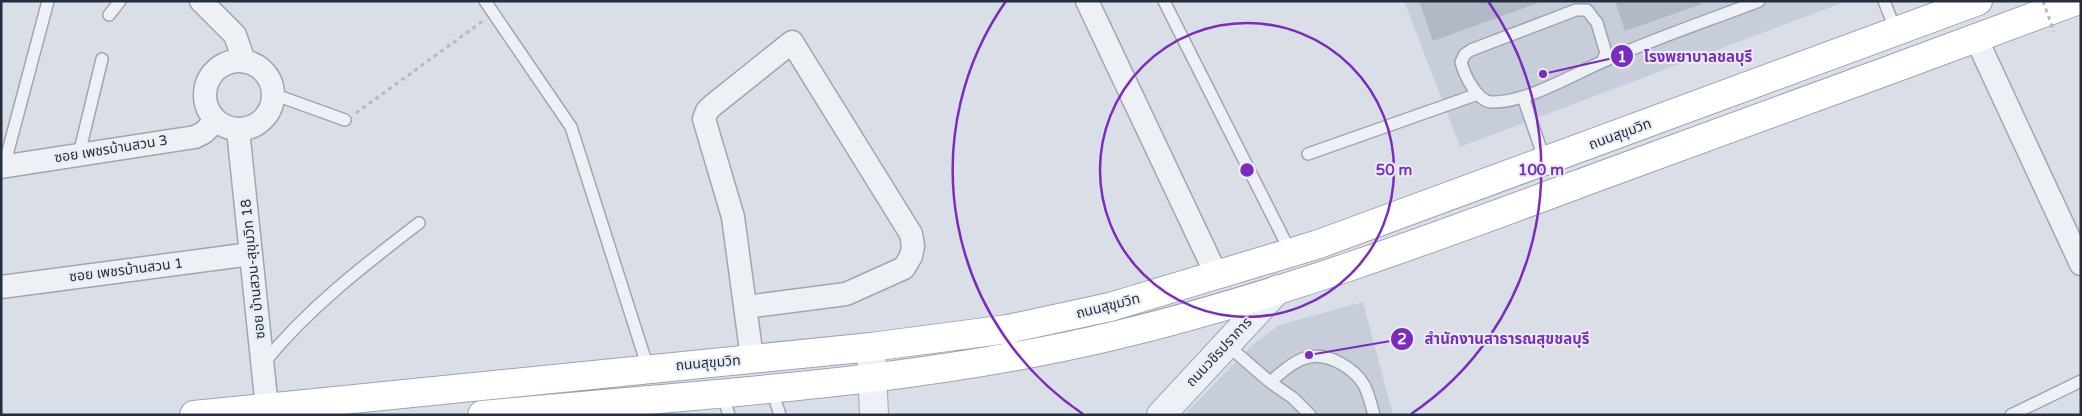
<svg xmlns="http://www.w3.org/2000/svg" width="2082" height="416" font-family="'Varela Round','Noto Sans Thai',sans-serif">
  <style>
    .built { fill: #c8ced9 }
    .building { fill: #b1b9c4 }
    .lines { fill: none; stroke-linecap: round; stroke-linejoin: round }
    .service-casing { stroke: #9fa6b1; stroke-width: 14 }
    .minor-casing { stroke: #9fa6b1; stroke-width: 25 }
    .tertiary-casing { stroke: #9fa6b1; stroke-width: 30 }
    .primary-casing { stroke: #99a4b3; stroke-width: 30 }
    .path { stroke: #b4bac2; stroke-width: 3; stroke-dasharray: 4 4; stroke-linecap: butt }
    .service { stroke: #edf0f5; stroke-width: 11 }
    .minor { stroke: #edf0f5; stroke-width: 22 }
    .tertiary { stroke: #edf0f5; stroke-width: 28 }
    .primary { stroke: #fff; stroke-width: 28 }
    .path-bridge { stroke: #b4bac2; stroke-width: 3; stroke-dasharray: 4 4; stroke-linecap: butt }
    .ring { fill: none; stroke: #7b2cbf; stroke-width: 2.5 }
    .labels { text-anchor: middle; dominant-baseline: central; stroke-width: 4; stroke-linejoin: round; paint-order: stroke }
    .street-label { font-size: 14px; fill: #232e3e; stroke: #e9eef4 }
    .centre { fill: #7b2cbf; stroke: #e9eef4; stroke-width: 2.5 }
    .ring-label { font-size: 15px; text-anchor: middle; font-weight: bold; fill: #7b2cbf; stroke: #e9eef4; stroke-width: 4; stroke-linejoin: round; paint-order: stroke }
    .leader { fill: none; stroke: #7b2cbf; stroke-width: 2 }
    .callout-dot { fill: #7b2cbf; stroke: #e9eef4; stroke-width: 2 }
    .mark-label { font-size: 15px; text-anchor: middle; font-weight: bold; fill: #fff }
    .callout-label { font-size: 15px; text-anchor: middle; font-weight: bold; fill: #7b2cbf; stroke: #e9eef4; stroke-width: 4; stroke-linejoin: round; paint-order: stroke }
  </style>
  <rect width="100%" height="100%" fill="#dadfe7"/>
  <path class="built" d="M1404,1H1847L1460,147Z
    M1363,302L1393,415H1184L1251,346L1279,325Z"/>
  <path class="building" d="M1419,1H1537L1538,3L1433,41Z
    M1615,1H1702V4L1625,31Z"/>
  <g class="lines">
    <defs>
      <path id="service" d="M485,1L571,127L648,368
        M1164,1L1291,253
        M1884,1L1896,31
        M109,15L120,1
        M1602,62L1606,53L1597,23L1587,10H1576L1471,50L1465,54L1461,62C1464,74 1477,102 1492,102C1525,103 1572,75 1602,62C1653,39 1707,21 1759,1
        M273,94L345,120
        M1523,97L1545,161
        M79,154L102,59
        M1308,154L1478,94
        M4,166L48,1
        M1226,344L1270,382L1293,398L1310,415
        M263,364C307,309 363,266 419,223
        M1270,382C1281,373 1294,360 1309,357C1329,353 1354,368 1364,385C1369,394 1371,405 1374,415
        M771,388L780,415
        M722,394L729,415
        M2011,415L2081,381"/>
      <path id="minor" d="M201,1L235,35L244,61
        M1087,1L1217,276
        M1976,38L2081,264
        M205 95a34 34 0 1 1 68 0a34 34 0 1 1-68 0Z
        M238,130L267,408
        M1,167L195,137L203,133L216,121
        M1,287L251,254
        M745,307L846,294L904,268L911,256L913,246L911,234L792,42L712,106L707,111L704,119L733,217L752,358"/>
      <path id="tertiary" d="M871,347L874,415
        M1161,415L1278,289"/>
      <path id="primary" d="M194,415L871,347L1008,329L1110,307L1319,244L1978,1
        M482,415C694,394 910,385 1117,335C1279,296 1436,237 1592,179C1753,120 1915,61 2076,1"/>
    </defs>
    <use href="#service" class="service-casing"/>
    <use href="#minor" class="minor-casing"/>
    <use href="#tertiary" class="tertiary-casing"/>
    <use href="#primary" class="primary-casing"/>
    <path class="path" d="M356,113L483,21"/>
    <use href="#service" class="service"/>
    <use href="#minor" class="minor"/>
    <use href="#tertiary" class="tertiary"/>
    <use href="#primary" class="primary"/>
    <path class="path-bridge" d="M2043,1L2054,32"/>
  </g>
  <g class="ring">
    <circle cx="1247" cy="170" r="147"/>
    <path d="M1083 414A294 294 0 0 1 1006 1M1488 1A294 294 0 0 1 1411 414"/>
  </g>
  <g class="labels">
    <g class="street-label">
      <text transform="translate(1620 134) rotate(-20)">ถนนสุขุมวิท</text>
      <text transform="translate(111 149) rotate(-9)">ซอย เพชรบ้านสวน 3</text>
      <text transform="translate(253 269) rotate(-96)">ซอย บ้านสวน-สุขุมวิท 18</text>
      <text transform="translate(126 270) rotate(-7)">ซอย เพชรบ้านสวน 1</text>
      <text transform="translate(1108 306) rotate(-14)">ถนนสุขุมวิท</text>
      <text transform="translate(1219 352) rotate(-47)">ถนนวชิรปราการ</text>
      <text transform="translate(708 363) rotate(-5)">ถนนสุขุมวิท</text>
    </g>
  </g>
  <circle cx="1247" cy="170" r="8" class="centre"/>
  <g class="ring-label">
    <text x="1394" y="175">50 m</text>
    <text x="1541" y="175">100 m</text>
  </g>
  <path class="leader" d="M1543 74L1622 56M1309 355L1402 339"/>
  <g class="callout-dot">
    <circle cx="1543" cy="74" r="5"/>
    <circle cx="1309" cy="355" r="5"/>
    <circle cx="1622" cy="56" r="12"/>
    <circle cx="1402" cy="339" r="12"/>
  </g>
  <g class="mark-label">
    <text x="1622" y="62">1</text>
    <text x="1402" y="344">2</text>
  </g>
  <g class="callout-label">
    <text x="1698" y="62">โรงพยาบาลชลบุรี</text>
    <text x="1507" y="344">สำนักงานสาธารณสุขชลบุรี</text>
  </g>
  <rect width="2082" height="416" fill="none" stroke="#232e3e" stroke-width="5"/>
</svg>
